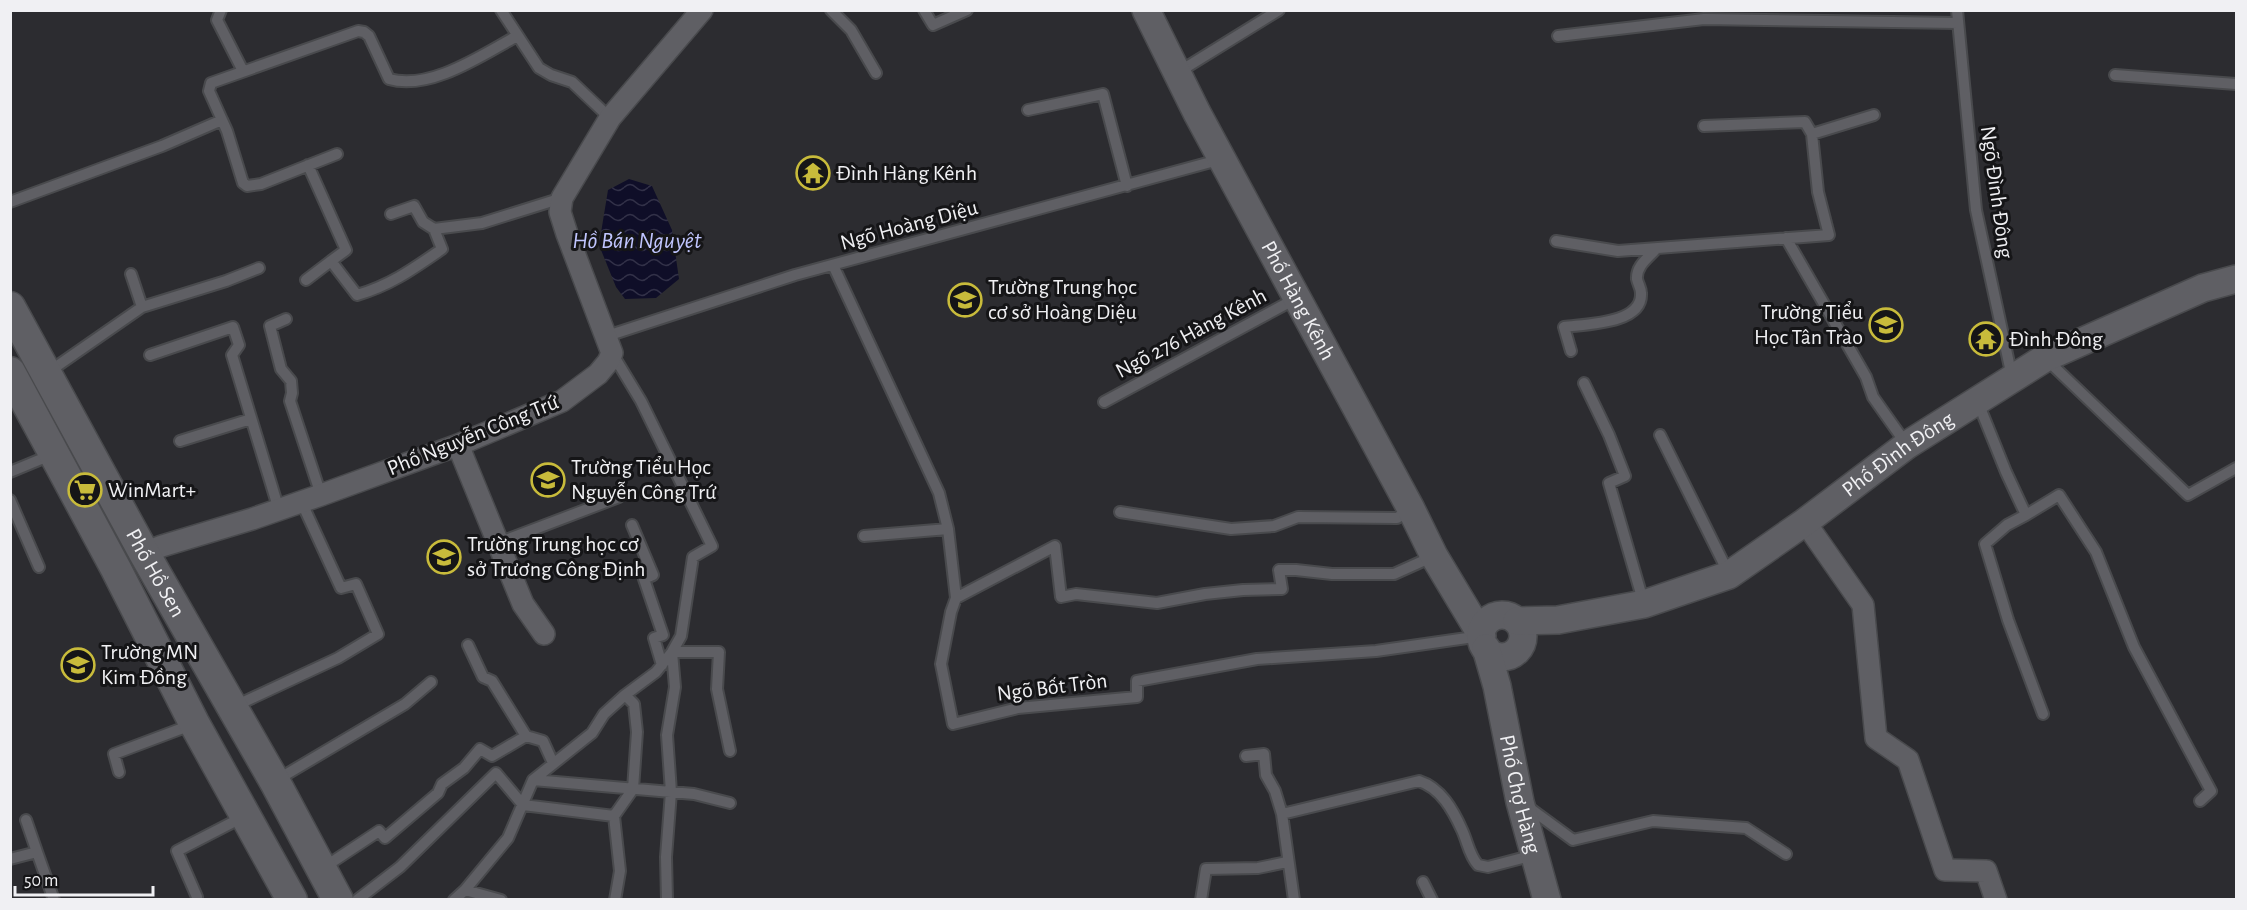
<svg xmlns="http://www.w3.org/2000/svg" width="2247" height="910" font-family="'Alegreya Sans',sans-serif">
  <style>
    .water { fill: url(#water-waves) }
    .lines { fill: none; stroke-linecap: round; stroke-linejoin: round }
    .service-casing { stroke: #494a4d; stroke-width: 14 }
    .minor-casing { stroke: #494a4d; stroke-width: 24 }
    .tertiary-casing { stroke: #494a4d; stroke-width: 30 }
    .secondary-casing { stroke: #494a4d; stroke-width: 33 }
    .service { stroke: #5f5f64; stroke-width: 10 }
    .minor { stroke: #5f5f64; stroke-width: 21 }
    .tertiary { stroke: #5f5f64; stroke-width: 27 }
    .secondary { stroke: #5f5f64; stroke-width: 30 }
    .labels { text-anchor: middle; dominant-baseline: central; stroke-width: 6; stroke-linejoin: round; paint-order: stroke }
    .poi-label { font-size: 22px; fill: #f0f0f3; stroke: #151517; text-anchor: start }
    .street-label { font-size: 22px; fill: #f0f0f3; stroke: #151517 }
    .water-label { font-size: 24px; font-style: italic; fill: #c0c5fe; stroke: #151517 }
  </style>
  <defs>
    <pattern id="water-waves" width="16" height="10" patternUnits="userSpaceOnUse" patternTransform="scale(1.5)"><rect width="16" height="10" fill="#0f0e28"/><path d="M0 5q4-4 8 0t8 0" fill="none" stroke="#323148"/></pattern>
  </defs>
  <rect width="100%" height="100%" fill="#2c2c30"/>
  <path class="water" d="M629,179L652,186L672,230L679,279L656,298L625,299L616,287L599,245L608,190Z"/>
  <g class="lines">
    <defs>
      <path id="service" d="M221,10L217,20L243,71
        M501,10L539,68L551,75L572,82L610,118
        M831,10L851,30L876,73
        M924,10L933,25L967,10
        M1957,10L1976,210L2012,377
        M1558,36L1704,19L1958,23
        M1177,73L1279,10
        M2115,75L2236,84
        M1028,110L1103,94L1127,186
        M222,120L227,131L243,183L247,186L261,184L337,154
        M1704,126L1805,122L1812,134
        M308,165L346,250L331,261
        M10,202L162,146L222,120L209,91L211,83L358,31L364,32L369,36L389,79C430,91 482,55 517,36
        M434,229L482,223L562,198
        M1786,238L1866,377L1873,397L1907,445
        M1556,241L1618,251L1829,235L1818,192L1812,134L1874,115
        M833,265L939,493L948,529L956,598L951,612L941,664L953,724L1018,708L1137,697V681L1257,659L1376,651L1481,636
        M131,274L142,307
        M306,280L331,261L357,295C391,285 413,269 442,249L434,229L423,222L414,206L391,214
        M286,319L270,326L281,369L291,381L292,393L290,401L321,495
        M607,336L795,275L1222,159
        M1571,351L1564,327C1586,324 1643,324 1641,293C1641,288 1638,284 1637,279C1636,266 1648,258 1656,249
        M150,355L233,327L239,345L232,355L279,510
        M2045,358L2188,495L2236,468
        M47,373L142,307L226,281L259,268
        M1584,383L1609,435L1625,476L1609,483L1644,604
        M1977,400L2006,472L2026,515L2007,525L1985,544L2008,620L2043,714
        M1104,402L1297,298
        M1660,435L1729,574
        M180,441L251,419
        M10,472L51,455
        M10,500L39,567
        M1120,512L1231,529L1274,526L1298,517L1397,518L1411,509
        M2026,515L2059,495L2096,552L2134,647L2211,791L2200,801
        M632,525L653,575L644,579L663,635L654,638L662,665
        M864,536L948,529
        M498,543L619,497
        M956,598L1055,546L1061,597L1076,594L1157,603L1205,594L1243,590L1282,589L1279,570H1296L1332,574H1394L1434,556
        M468,645L483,677L492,681L526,736L543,741L553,763
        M235,706L338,658L378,634L356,584L341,588L301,501
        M1246,756L1264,754L1266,775L1275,791L1282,814L1294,900
        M119,772L114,754L191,725
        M533,780L694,794L730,803
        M275,781L405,704L431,682
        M1528,807L1573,840L1653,821L1746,828L1786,854
        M1282,814L1419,781C1441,788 1453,810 1462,830C1468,843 1469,855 1478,865L1488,867L1534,855
        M37,852L54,900
        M10,859L37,852L26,820
        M323,868L379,831L385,838L438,793L442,784L464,768L480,749L492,756L526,736
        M1423,882L1432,900
        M465,890L501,900
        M197,897L177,851L243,817
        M357,900L400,867L496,773L523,805L614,816
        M454,900L465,890L508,838L533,780L592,733L604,714L625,695L656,672L672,652L681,636L693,557L712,546L641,401L612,353
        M615,900L620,871L614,816L633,789L637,732L634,704L625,695
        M667,900L666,857L671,792L667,735L675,687L672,652H719L717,689L730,751
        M1201,900L1206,869L1258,868L1287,862"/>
      <path id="minor" d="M458,445L523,604L544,634
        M1805,522L1863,605L1876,738L1908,760L1945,870L1986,871L1996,900
        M144,553L162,546L252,519L321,495L458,445L562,401L598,374L608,362L612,353L567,234L560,212L562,198L610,118L702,10"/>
      <g id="tertiary">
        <path id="s1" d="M1146,10L1197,113L1411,509L1434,556L1482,636"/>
        <circle cx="1502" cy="636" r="21"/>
        <path id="s2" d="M1517,621L1558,620L1644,604L1729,575L1805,522L1907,445L2045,358L2203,288L2236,279"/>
        <path id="s3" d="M1486,648L1497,686L1520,802L1547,900"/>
      </g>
      <g id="secondary">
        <path id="s4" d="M10,307L144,553L275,782L338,900"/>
        <path d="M10,372L116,569L194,723L292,900"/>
      </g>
    </defs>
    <use href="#service" class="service-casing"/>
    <use href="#minor" class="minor-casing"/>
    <use href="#tertiary" class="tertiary-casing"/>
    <use href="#secondary" class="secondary-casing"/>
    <use href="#service" class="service"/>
    <use href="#minor" class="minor"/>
    <use href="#tertiary" class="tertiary"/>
    <use href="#secondary" class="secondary"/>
  </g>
  <defs>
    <symbol id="temple-ring" viewBox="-11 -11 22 22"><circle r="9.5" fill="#151517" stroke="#c8bb3b" stroke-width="1.5"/><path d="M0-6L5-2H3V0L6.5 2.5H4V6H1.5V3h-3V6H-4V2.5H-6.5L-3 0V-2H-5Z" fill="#c8bb3b"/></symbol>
    <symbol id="school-ring" viewBox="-11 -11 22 22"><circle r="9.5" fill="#151517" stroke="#c8bb3b" stroke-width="1.5"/><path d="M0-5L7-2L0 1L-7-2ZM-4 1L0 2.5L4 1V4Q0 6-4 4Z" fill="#c8bb3b"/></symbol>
    <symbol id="supermarket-ring" viewBox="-11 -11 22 22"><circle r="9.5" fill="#151517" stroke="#c8bb3b" stroke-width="1.5"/><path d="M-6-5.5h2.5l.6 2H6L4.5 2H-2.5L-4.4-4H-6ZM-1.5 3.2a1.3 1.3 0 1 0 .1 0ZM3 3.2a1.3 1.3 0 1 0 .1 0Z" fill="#c8bb3b"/></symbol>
  </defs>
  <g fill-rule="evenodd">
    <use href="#temple-ring" x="794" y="154" width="38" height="38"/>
    <use href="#school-ring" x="946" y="281" width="38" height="38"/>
    <use href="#school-ring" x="1867" y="306" width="38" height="38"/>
    <use href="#temple-ring" x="1967" y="320" width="38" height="38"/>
    <use href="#school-ring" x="529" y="461" width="38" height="38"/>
    <use href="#supermarket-ring" x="66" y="471" width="38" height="38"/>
    <use href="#school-ring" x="425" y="538" width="38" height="38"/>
    <use href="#school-ring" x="59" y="646" width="38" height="38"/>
  </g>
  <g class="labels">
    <g class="poi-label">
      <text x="836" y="173">Đình Hàng Kênh</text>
      <text x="988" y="287">Trường Trung học<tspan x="988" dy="25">cơ sở Hoàng Diệu</tspan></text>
      <text x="1863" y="312" text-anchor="end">Trường Tiểu<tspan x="1863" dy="25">Học Tân Trào</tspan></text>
      <text x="2009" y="339">Đình Đông</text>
      <text x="571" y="467">Trường Tiểu Học<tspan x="571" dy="25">Nguyễn Công Trứ</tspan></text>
      <text x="108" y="490">WinMart+</text>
      <text x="467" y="544">Trường Trung học cơ<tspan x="467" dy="25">sở Trương Công Định</tspan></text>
      <text x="101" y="652">Trường MN<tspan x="101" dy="25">Kim Đồng</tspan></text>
    </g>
    <g class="street-label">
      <text transform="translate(1997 192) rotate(82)">Ngõ Đình Đông</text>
      <text transform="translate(909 225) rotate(-15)">Ngõ Hoàng Diệu</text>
      <text stroke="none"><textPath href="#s1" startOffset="328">Phố Hàng Kênh</textPath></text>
      <text transform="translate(1191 333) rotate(-28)">Ngõ 276 Hàng Kênh</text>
      <text transform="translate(473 435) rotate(-22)">Phố Nguyễn Công Trứ</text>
      <text stroke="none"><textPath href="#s2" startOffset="426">Phố Đình Đông</textPath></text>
      <text stroke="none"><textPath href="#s4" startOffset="303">Phố Hồ Sen</textPath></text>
      <text transform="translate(1052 687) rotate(-7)">Ngõ Bốt Tròn</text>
      <text stroke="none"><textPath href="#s3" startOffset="150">Phố Chợ Hàng</textPath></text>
    </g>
    <g class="water-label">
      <text x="637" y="241">Hồ Bán Nguyệt</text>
    </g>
  </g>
  <rect width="2247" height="910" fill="none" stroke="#f0f0f3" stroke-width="24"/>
  <path d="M15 886v9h138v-9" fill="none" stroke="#f0f0f3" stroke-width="3"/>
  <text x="24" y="886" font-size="18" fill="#f0f0f3" stroke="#151517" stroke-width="4.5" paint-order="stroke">50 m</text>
</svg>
